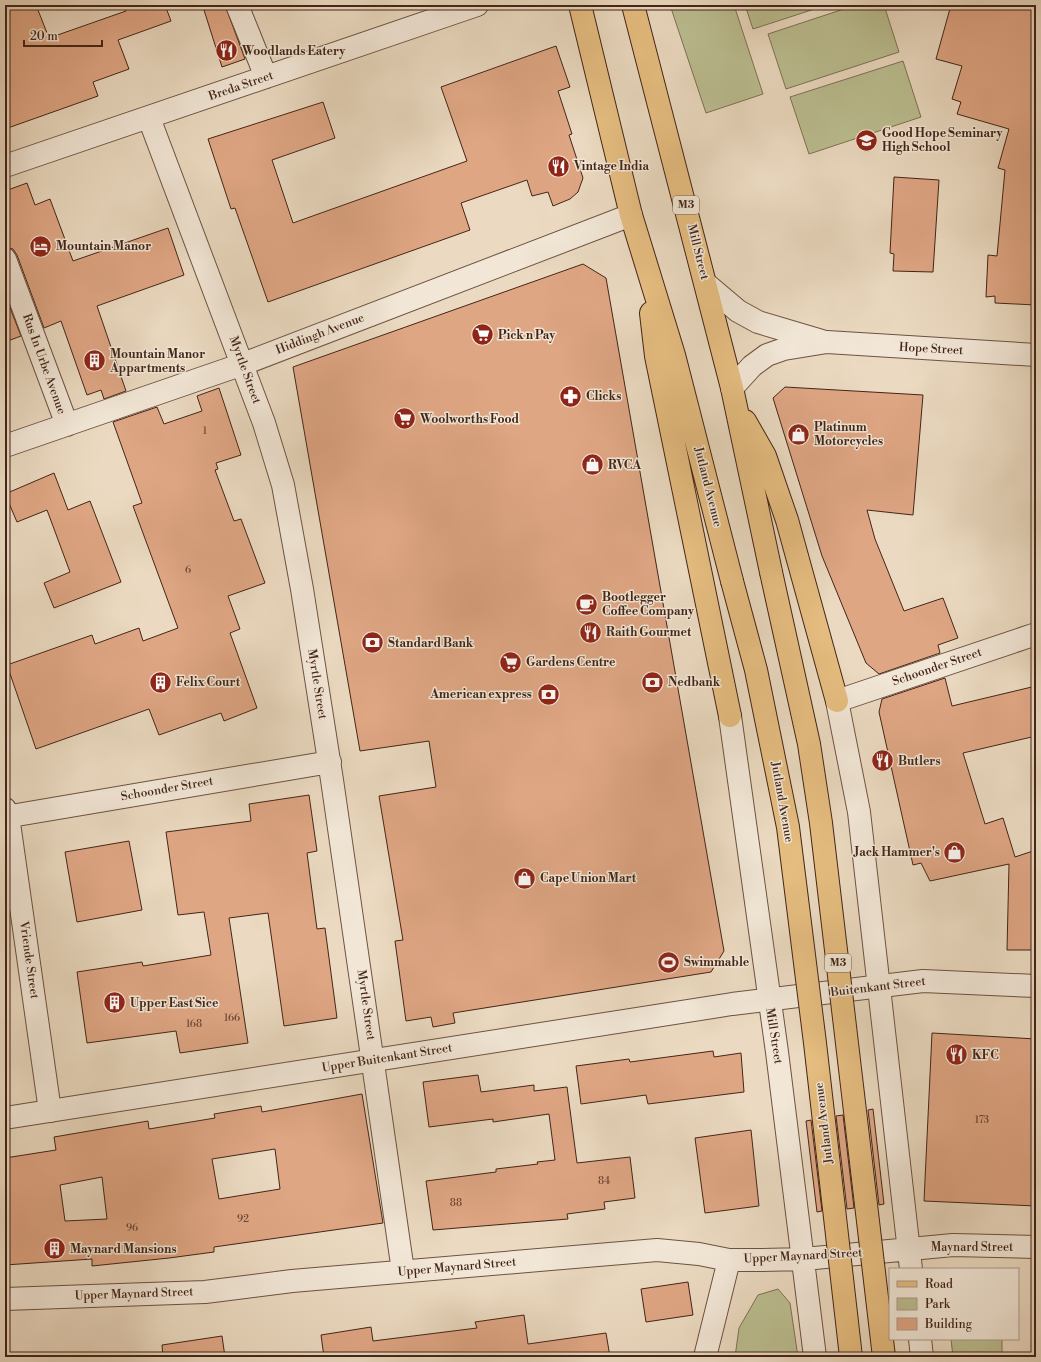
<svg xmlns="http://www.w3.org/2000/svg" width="1041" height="1362" font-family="'Libre Bodoni',serif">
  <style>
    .green { fill: #bbbe91; stroke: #7f7254 }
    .building { fill: #dfa684; stroke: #432518; fill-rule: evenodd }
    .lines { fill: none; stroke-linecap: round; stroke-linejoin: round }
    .minor-casing { stroke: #6d5242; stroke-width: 24 }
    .tertiary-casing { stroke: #6d5242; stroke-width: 24 }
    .primary-casing { stroke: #432518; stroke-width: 24 }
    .minor { stroke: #f2e7d7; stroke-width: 22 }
    .tertiary { stroke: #f2e7d7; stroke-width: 22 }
    .primary { stroke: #e6bd80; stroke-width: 22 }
    .primary-bridge-casing { stroke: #432518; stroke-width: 24; stroke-linecap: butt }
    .primary-bridge { stroke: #e6bd80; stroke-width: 22 }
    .labels { text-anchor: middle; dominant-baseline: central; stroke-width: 3; stroke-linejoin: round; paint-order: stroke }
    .number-label { font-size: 10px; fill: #6a4533 }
    .shield { fill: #f2e7d7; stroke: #785f51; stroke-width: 1 }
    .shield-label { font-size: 11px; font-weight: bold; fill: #432518 }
    .poi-label { font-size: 12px; font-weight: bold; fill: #432518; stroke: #f2e7d7; text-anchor: start }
    .street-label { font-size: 12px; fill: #432518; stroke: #f2e7d7 }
  </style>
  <rect width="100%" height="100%" fill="#ebdac1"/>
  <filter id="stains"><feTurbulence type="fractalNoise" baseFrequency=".005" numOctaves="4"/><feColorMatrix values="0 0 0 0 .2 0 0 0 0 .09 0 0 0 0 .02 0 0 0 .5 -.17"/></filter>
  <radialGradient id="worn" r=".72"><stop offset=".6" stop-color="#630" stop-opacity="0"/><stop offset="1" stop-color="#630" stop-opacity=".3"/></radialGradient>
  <path class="green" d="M670,5H734L763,94L706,113Z
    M745,5H827L753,29Z
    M856,5H884L899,52L786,89L768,34Z
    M903,61L921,117L809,154L790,97Z
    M778,1289L790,1303L798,1357H735L739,1328L758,1295Z
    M951,1339H1002V1357H953Z"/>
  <path class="building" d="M5,5H36L49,38L126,11L124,5H165L171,21L118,40L129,69L93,82L98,96L5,129Z
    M220,5H225L245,59L222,67L204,10Z
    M951,5H1036V305L995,303V296L986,297L988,255L997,256L1005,170L998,168L1009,129L957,114L961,102L952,99L962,66L936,59Z
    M556,46L570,87L558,91L572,134L569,135L583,178L578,192L570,199L553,206L548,192L532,196L527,180L461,203L470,230L268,302L235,208L231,209L208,139L323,102L335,138L272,160L293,223L467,161L441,87Z
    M894,177L939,180L933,272L893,271L894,254L890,253Z
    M27,183L35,205L50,199L73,261L168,228L184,275L97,306L126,391L104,399L101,390L87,395L61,321L44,328L17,255L13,249L5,247V191Z
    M583,264L606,278L724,951L711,972L453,1013L455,1023L433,1027L431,1017L406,1021L395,941L403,940L379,796L436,787L429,741L360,751L293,367Z
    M5,295L21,336L5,342Z
    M785,387L923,395L913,515L867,510L875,539L904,611L943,598L958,638L938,645L940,653L879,674L866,663L822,556L773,398Z
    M219,388L241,455L216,463L218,469L215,470L234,521L241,519L265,583L228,596L240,629L230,633L257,708L224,721L221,713L159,735L149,709L36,749L7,665L92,635L95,644L139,628L143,641L178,628L133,506L142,503L113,422L157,407L164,424L202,411L197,396Z
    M54,473L68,510L90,501L121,582L54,608L44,583L70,572L47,510L17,522L5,494Z
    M945,678L952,706L1036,686V736L963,753L985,824L1003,818L1015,857L1036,850V950H1007L1009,864L930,881L921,863L913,865L879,712L882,699Z
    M309,795L317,851L307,853L317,929L325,928L337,1018L284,1026L268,913L229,918L248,1043L180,1053L176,1031L87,1043L77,972L142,962L143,966L211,955L204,912L178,915L166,832L251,821L249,804Z
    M129,841L142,910L77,922L65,852Z
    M932,1033L1036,1039V1206L924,1201Z
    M713,1051L714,1057L741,1053L744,1092L648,1104L646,1095L581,1104L576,1066L629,1059L630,1062Z
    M478,1075L481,1092L534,1085V1091L567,1087L577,1163L630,1157L635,1198L604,1202L605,1209L567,1214L568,1219L433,1230L426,1181L496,1172V1169L538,1164L537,1162L555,1160L549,1114L493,1122V1119L429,1127L423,1082Z
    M362,1094L383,1223L214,1247V1252L169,1258L92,1266V1259L5,1265V1158L56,1150L54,1137L148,1121L149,1129L215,1118L214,1114L261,1106L262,1112ZM275,1149L280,1189L219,1199L212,1159ZM102,1177L107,1219L65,1221L60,1185Z
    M873,1109L884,1204L879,1205L868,1110Z
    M843,1115L854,1208L847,1209L836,1116Z
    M811,1120L822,1211L817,1212L806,1121Z
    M751,1130L759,1206L705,1213L695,1138Z
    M688,1282L693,1315L646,1322L641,1289Z
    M524,1315L528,1344L606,1333L610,1357H324L321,1335L371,1327L373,1341L477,1328L475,1322Z
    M222,1336L225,1357H163L162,1345Z"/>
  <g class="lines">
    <defs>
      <path id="minor" d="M237,5L266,77
        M149,118L264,423L283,485L302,589L332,780L403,1271
        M5,166L477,5
        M5,259L67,425
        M706,284L738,311L758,322L822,341
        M732,388L752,366L767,355L784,349L827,342L1036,355
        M5,446L243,364L631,215
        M730,716L777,1052L815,1357
        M5,809L8,816L50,1111
        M5,817L330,762
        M911,1269L859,812L837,701L1036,634
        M5,1299L205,1292L292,1281L657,1250L699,1254L729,1260H761L804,1259L953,1245L1036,1247
        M920,1339L922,1357
        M705,1357L729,1260"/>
      <path id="tertiary" d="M5,1118L732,1004L923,981L1036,986"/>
      <path id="primary" d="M580,5L631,215L674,355L732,581
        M633,5L732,388L771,572
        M651,313L656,356L730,716
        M745,421L765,456L787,520L837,701"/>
    </defs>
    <use href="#minor" class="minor-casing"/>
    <use href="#tertiary" class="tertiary-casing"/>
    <use href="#primary" class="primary-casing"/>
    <use href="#minor" class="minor"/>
    <use href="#tertiary" class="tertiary"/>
    <use href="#primary" class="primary"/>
    <defs>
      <path id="primary-bridge" d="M771,572L809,744L821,823L884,1357
        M732,581L756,670L788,827L815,1043L851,1357"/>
    </defs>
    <use href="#primary-bridge" class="primary-bridge-casing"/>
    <use href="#primary-bridge" class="primary-bridge"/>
  </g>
  <defs>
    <symbol id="restaurant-disc" viewBox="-11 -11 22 22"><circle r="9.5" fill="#8f2418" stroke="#f2e7d7"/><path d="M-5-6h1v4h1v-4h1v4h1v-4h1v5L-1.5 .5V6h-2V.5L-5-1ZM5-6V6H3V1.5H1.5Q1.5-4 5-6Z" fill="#fff"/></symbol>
    <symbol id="school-disc" viewBox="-11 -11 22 22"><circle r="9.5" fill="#8f2418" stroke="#f2e7d7"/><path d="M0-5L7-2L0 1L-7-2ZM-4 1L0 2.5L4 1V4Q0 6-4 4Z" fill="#fff"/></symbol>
    <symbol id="hotel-disc" viewBox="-11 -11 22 22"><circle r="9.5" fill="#8f2418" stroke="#f2e7d7"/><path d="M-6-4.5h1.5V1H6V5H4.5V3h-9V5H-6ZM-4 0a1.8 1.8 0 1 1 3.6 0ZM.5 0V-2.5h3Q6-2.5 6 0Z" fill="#fff"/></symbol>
    <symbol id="supermarket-disc" viewBox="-11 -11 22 22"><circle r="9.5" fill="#8f2418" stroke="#f2e7d7"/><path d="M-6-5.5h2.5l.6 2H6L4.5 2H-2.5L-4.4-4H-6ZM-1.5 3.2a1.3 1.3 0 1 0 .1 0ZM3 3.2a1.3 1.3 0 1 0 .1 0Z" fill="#fff"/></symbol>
    <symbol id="building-disc" viewBox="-11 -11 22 22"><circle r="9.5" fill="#8f2418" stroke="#f2e7d7"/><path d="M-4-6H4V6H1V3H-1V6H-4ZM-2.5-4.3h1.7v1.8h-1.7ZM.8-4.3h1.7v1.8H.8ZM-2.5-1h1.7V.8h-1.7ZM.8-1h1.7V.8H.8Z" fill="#fff"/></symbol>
    <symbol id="pharmacy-disc" viewBox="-11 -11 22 22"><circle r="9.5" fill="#8f2418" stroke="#f2e7d7"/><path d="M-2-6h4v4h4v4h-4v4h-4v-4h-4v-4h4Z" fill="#fff"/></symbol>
    <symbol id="shop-disc" viewBox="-11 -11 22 22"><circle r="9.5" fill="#8f2418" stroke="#f2e7d7"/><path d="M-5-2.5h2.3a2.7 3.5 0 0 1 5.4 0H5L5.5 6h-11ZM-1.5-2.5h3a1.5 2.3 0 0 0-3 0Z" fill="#fff"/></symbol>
    <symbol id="cafe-disc" viewBox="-11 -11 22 22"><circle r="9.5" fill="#8f2418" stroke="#f2e7d7"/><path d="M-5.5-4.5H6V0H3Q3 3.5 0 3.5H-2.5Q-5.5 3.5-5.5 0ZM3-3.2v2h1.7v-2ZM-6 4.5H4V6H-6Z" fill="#fff"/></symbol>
    <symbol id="bank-disc" viewBox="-11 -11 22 22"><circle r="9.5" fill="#8f2418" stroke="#f2e7d7"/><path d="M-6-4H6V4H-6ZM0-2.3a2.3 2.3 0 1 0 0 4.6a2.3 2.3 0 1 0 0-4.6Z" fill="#fff"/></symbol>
    <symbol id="stadium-disc" viewBox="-11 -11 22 22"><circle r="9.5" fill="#8f2418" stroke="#f2e7d7"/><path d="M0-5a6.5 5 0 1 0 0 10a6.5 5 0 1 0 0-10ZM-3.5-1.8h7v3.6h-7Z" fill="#fff"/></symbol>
  </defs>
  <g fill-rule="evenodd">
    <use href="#restaurant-disc" x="214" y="38" width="25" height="25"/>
    <use href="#school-disc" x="854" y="128" width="25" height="25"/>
    <use href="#restaurant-disc" x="546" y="154" width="25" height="25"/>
    <use href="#hotel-disc" x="28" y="234" width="25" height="25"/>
    <use href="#supermarket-disc" x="470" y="322" width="25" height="25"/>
    <use href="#building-disc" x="82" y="348" width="25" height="25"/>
    <use href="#pharmacy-disc" x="558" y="384" width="25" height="25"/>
    <use href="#supermarket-disc" x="392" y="406" width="25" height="25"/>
    <use href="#shop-disc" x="786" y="422" width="25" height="25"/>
    <use href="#shop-disc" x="580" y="452" width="25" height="25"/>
    <use href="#cafe-disc" x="574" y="592" width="25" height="25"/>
    <use href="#restaurant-disc" x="578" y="620" width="25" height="25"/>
    <use href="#bank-disc" x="360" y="630" width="25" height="25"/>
    <use href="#supermarket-disc" x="498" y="650" width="25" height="25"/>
    <use href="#building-disc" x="148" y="670" width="25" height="25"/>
    <use href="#bank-disc" x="640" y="670" width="25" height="25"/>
    <use href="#bank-disc" x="536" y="682" width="25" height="25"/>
    <use href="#restaurant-disc" x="870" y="748" width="25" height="25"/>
    <use href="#shop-disc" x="942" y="840" width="25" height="25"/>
    <use href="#shop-disc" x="512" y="866" width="25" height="25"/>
    <use href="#stadium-disc" x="656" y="950" width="25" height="25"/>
    <use href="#building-disc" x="102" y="990" width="25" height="25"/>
    <use href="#restaurant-disc" x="944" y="1042" width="25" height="25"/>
    <use href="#building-disc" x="42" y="1236" width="25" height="25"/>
  </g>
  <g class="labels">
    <g class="number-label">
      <text x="205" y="431">1</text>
      <text x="188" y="570">6</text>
      <text x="232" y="1018">166</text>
      <text x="194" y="1024">168</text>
      <text x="982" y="1120">173</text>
      <text x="604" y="1181">84</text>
      <text x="456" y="1203">88</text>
      <text x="243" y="1219">92</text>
      <text x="132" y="1228">96</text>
    </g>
    <g class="shield">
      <rect x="673" y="196" width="26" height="18" rx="3"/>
      <rect x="825" y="954" width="26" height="18" rx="3"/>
    </g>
    <g class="shield-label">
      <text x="686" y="205">M3</text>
      <text x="838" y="963">M3</text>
    </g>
    <g class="poi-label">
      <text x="242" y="51">Woodlands Eatery</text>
      <text x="882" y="133">Good Hope Seminary<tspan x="882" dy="14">High School</tspan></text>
      <text x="574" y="166">Vintage India</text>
      <text x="56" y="246">Mountain Manor</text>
      <text x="498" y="335">Pick n Pay</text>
      <text x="110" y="354">Mountain Manor<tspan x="110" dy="14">Appartments</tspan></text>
      <text x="586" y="396">Clicks</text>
      <text x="420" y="419">Woolworths Food</text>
      <text x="814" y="427">Platinum<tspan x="814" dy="14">Motorcycles</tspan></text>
      <text x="608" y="465">RVCA</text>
      <text x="602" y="597">Bootlegger<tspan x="602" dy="14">Coffee Company</tspan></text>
      <text x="606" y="632">Raith Gourmet</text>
      <text x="388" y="643">Standard Bank</text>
      <text x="526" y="662">Gardens Centre</text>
      <text x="176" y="682">Felix Court</text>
      <text x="668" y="682">Nedbank</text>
      <text x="532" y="694" text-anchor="end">American express</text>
      <text x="898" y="761">Butlers</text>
      <text x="940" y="852" text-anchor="end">Jack Hammer's</text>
      <text x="540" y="878">Cape Union Mart</text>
      <text x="684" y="962">Swimmable</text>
      <text x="130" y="1003">Upper East Sice</text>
      <text x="972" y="1055">KFC</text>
      <text x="70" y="1249">Maynard Mansions</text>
    </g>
    <g class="street-label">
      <text transform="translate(241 86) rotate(-19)">Breda Street</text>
      <text transform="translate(698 252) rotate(76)">Mill Street</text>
      <text transform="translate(320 334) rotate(-21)">Hiddingh Avenue</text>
      <text transform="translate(931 349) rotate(3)">Hope Street</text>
      <text transform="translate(44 364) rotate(70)">Rus In Urbe Avenue</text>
      <text transform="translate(245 370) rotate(70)">Myrtle Street</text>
      <text transform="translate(708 487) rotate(76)">Jutland Avenue</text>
      <text transform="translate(937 667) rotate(-19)">Schoonder Street</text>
      <text transform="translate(317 684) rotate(81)">Myrtle Street</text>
      <text transform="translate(167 789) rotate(-10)">Schoonder Street</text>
      <text transform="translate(782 802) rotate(80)">Jutland Avenue</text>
      <text transform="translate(29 960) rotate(82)">Vriende Street</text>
      <text transform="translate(878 987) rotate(-7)">Buitenkant Street</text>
      <text transform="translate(366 1005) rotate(82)">Myrtle Street</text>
      <text transform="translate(774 1036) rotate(81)">Mill Street</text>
      <text transform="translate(387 1058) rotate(-9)">Upper Buitenkant Street</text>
      <text transform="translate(824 1123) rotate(-97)">Jutland Avenue</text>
      <text x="972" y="1247">Maynard Street</text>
      <text transform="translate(803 1256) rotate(-3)">Upper Maynard Street</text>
      <text transform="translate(457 1267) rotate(-5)">Upper Maynard Street</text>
      <text transform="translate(134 1294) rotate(-2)">Upper Maynard Street</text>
    </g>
  </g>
  <rect width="1041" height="1362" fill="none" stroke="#ebdac1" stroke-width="20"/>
  <rect x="6" y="6" width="1029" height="1350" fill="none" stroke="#432518" stroke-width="2"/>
  <rect x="10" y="10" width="1021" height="1342" fill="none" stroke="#432518"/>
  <rect x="889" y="1268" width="130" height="72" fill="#f2e7d7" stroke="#ac998b"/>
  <rect x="897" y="1281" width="20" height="6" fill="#e6bd80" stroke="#ac998b"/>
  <text x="925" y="1288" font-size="12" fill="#432518">Road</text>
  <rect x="897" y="1298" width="20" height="12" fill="#bbbe91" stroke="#ac998b"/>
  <text x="925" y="1308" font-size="12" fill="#432518">Park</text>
  <rect x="897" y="1318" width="20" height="12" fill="#dfa684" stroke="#ac998b"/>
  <text x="925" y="1328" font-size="12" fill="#432518">Building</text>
  <path d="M24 40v6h78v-6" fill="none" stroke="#432518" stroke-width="2"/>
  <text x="30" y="40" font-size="12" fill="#432518" stroke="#f2e7d7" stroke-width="3" paint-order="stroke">20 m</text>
  <rect width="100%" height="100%" filter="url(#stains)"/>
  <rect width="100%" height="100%" fill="url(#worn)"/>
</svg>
